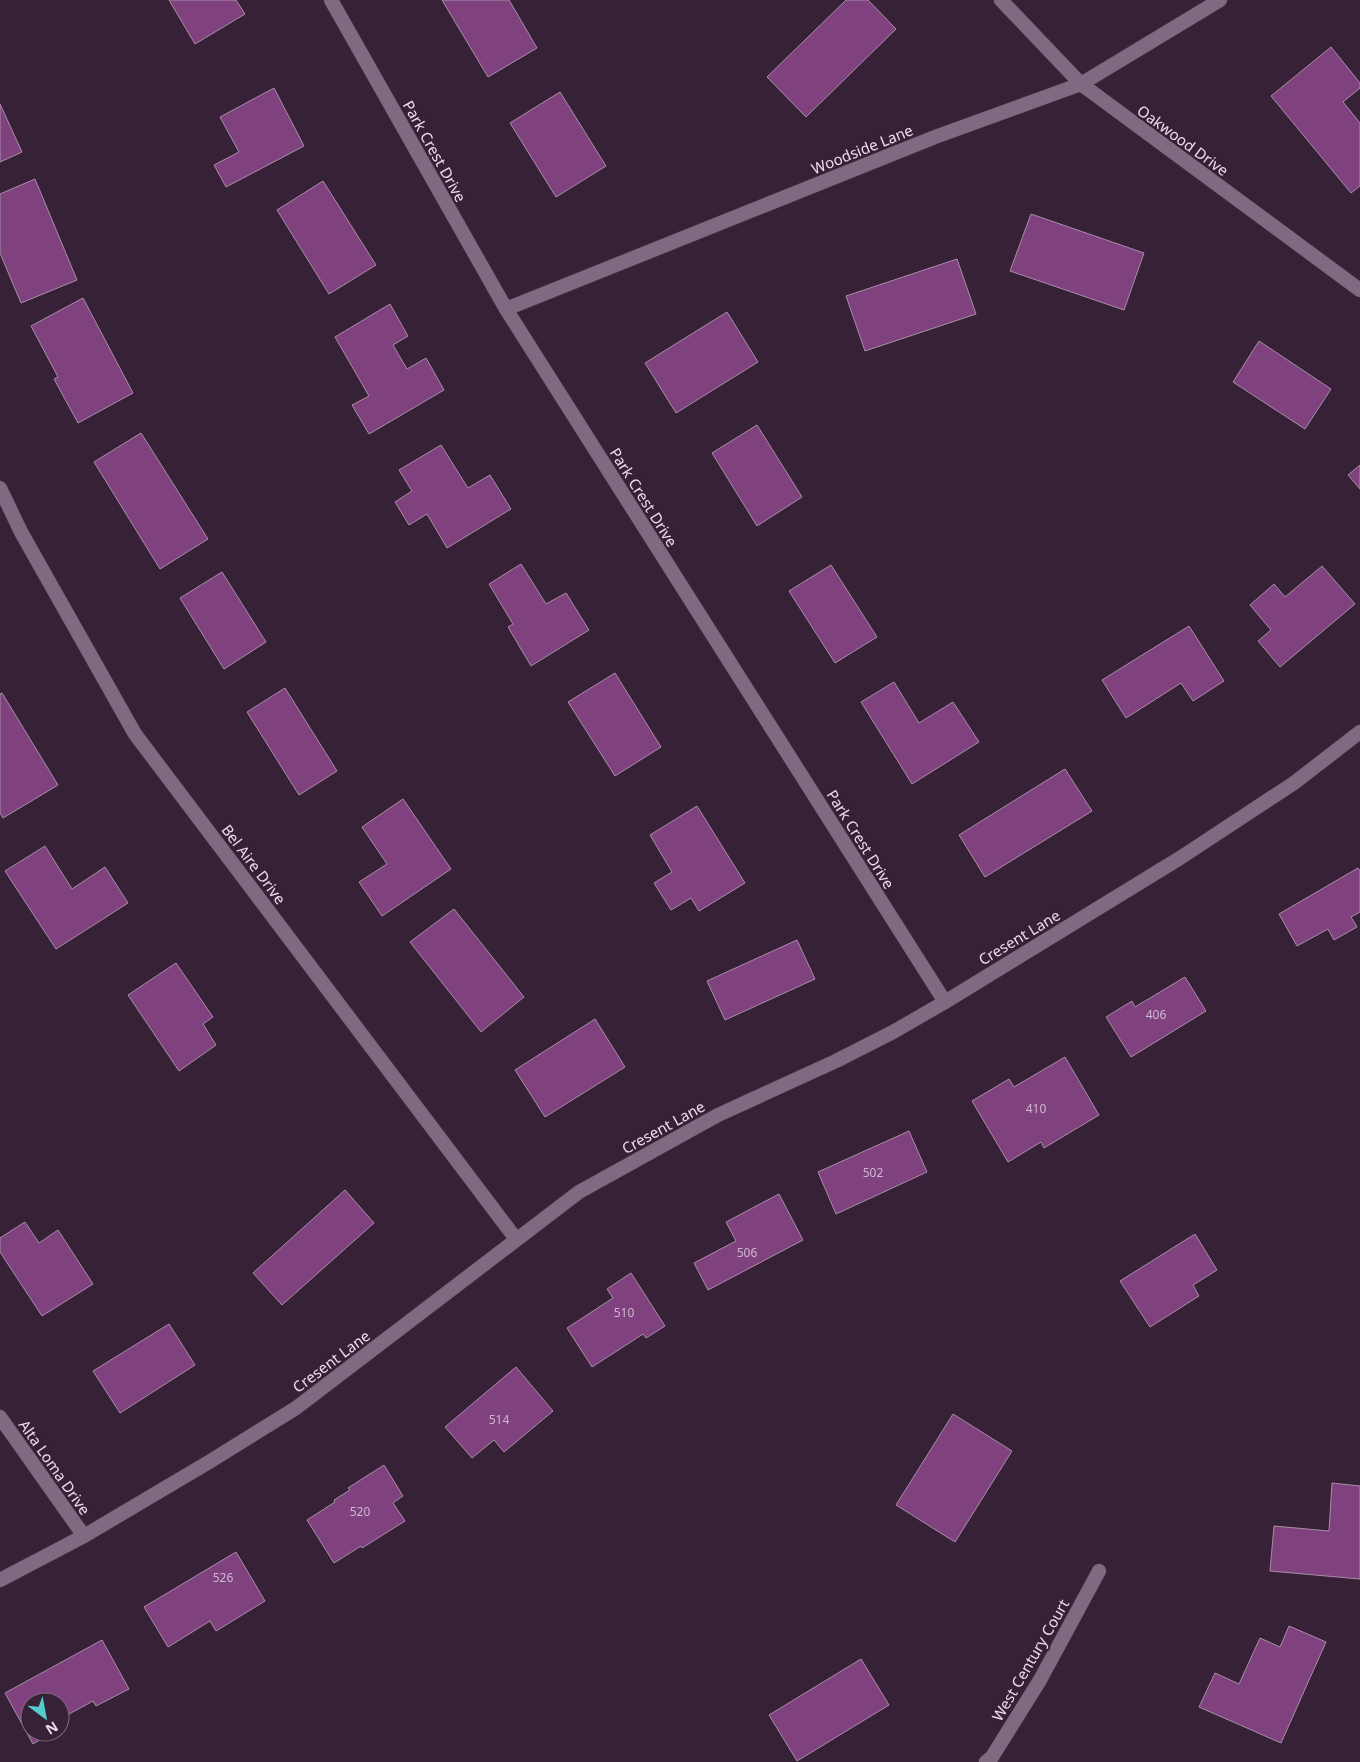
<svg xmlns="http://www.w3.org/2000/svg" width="1360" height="1762" font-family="'Noto Sans',sans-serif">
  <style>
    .building { fill: #7f427f; stroke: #a98ea8 }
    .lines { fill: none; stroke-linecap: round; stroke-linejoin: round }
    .minor-casing { stroke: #4f3c4f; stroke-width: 15 }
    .minor { stroke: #826982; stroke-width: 14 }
    .labels { text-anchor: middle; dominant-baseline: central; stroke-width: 4.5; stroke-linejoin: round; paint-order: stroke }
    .number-label { font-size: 12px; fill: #d0b6d0 }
    .street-label { font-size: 15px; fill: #ebddeb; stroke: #372137 }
  </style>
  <rect width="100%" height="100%" fill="#372137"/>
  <path class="building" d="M169,0H236L245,14L195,44Z
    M442,0H509L537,48L488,77Z
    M846,0H868L896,29L806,117L767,77Z
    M1331,47L1360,83V88L1343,102L1360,123V186L1351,193L1271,96Z
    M274,88L304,146L226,187L214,165L239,152L220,117Z
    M560,92L606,166L556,197L510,123Z
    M0,104L22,152L0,162Z
    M35,179L77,280L21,303L0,253V194Z
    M323,181L376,265L329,294L277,210Z
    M1031,214L1144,253L1124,310L1010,271Z
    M957,259L976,314L865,351L846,296Z
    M83,298L133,393L78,423L54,379L58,377L31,326Z
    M390,304L408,336L393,345L407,369L426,358L444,390L369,434L352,405L369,396L335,337Z
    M727,312L758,362L676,413L645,363Z
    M1259,341L1331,389L1305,429L1233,382Z
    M757,425L802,497L757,526L712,453Z
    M141,433L208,539L160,569L94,462Z
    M441,445L468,488L490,475L511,509L447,548L427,514L409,525L395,502L412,491L399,470Z
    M1360,465V489L1348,475Z
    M521,564L546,604L566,593L589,630L531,666L508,627L513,624L489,584Z
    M831,565L877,637L835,663L789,591Z
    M1322,566L1355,604L1280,667L1258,641L1271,630L1250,605L1274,584L1285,597Z
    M222,572L266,642L224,669L180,598Z
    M1189,626L1224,681L1193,701L1181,683L1126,718L1102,680Z
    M615,673L661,747L615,776L568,702Z
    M894,682L919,723L953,702L979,742L912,784L861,702Z
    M285,688L337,771L299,795L247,712Z
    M2,693L58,785L3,818L0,813V694Z
    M1065,769L1092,811L985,877L959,835Z
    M403,799L451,869L382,916L359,882L387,864L362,827Z
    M697,806L745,883L699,911L691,898L671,910L654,883L672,872L650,835Z
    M45,846L72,889L105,867L128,903L56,949L5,871Z
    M1358,868L1360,871V912L1351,917L1357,927L1334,940L1328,929L1297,946L1279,914Z
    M454,909L524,997L481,1032L410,942Z
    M797,940L815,979L725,1020L707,981Z
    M176,963L213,1017L203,1024L216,1045L179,1071L128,995Z
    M1185,977L1206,1011L1131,1057L1106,1017L1132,1001L1135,1007Z
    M595,1019L625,1067L545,1117L515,1070Z
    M1065,1057L1099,1115L1044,1148L1041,1142L1008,1162L972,1101L1009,1079L1014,1087Z
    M909,1131L927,1172L836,1214L818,1172Z
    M345,1190L374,1223L282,1305L253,1273Z
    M779,1194L803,1240L708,1290L694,1263L736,1241L726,1222Z
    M25,1222L39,1243L58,1230L93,1284L42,1316L0,1252V1238Z
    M1195,1234L1217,1270L1193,1285L1199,1296L1150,1327L1120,1281Z
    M631,1273L665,1326L646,1338L643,1334L592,1367L567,1328L613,1298L607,1289Z
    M169,1324L195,1365L120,1413L93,1371Z
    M516,1367L553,1411L504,1452L494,1440L472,1458L445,1427Z
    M953,1414L1012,1451L955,1542L896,1505Z
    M384,1465L403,1496L393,1503L405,1521L362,1548L361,1546L334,1563L307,1520L335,1502L334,1500L350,1490L348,1488Z
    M1332,1483L1360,1486V1579L1270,1571L1274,1526L1329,1531Z
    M236,1552L265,1601L216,1631L210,1621L168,1647L144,1607Z
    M1289,1626L1326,1642L1281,1743L1199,1707L1215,1673L1239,1684L1260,1638L1280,1647Z
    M102,1640L129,1689L96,1706L93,1701L60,1719V1702H30V1732H54L33,1744L5,1693Z
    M861,1659L889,1705L797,1761L769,1715Z"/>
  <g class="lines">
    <defs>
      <path id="minor" d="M331,0L506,309L945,1002
        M1001,0L1081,84L1360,290
        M506,309L935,137L1081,84L1220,0
        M0,488L21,532L135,734L516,1239
        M0,1417L84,1536
        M0,1580L84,1536L209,1462L296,1408L579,1192L718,1115L836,1061L893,1032L945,1002L1180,858L1294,783L1360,732
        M986,1762L992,1757L1040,1680L1099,1571"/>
    </defs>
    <use href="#minor" class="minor-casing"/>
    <use href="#minor" class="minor"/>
  </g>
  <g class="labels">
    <g class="number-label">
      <text x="1156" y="1014">406</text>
      <text x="1036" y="1108">410</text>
      <text x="873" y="1172">502</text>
      <text x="747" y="1252">506</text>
      <text x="624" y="1312">510</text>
      <text x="499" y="1419">514</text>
      <text x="360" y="1511">520</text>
      <text x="223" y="1577">526</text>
    </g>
    <g class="street-label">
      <text transform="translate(1183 140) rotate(36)">Oakwood Drive</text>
      <text transform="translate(862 149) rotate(-22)">Woodside Lane</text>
      <text transform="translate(435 151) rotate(61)">Park Crest Drive</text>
      <text transform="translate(644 497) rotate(58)">Park Crest Drive</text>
      <text transform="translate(861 839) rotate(58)">Park Crest Drive</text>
      <text transform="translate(254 864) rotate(53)">Bel Aire Drive</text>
      <text transform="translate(1019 937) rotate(-31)">Cresent Lane</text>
      <text transform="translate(663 1127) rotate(-29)">Cresent Lane</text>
      <text transform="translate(331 1361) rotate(-37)">Cresent Lane</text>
      <text transform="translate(55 1467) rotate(55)">Alta Loma Drive</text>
      <text transform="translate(1030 1660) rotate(-60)">West Century Court</text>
    </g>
  </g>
  <g transform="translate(45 1717) rotate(148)"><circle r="24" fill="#372137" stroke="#7f6c7f"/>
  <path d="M0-4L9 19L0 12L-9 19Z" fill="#52cdcc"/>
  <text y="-8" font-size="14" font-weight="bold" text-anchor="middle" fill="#ebddeb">N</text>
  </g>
</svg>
